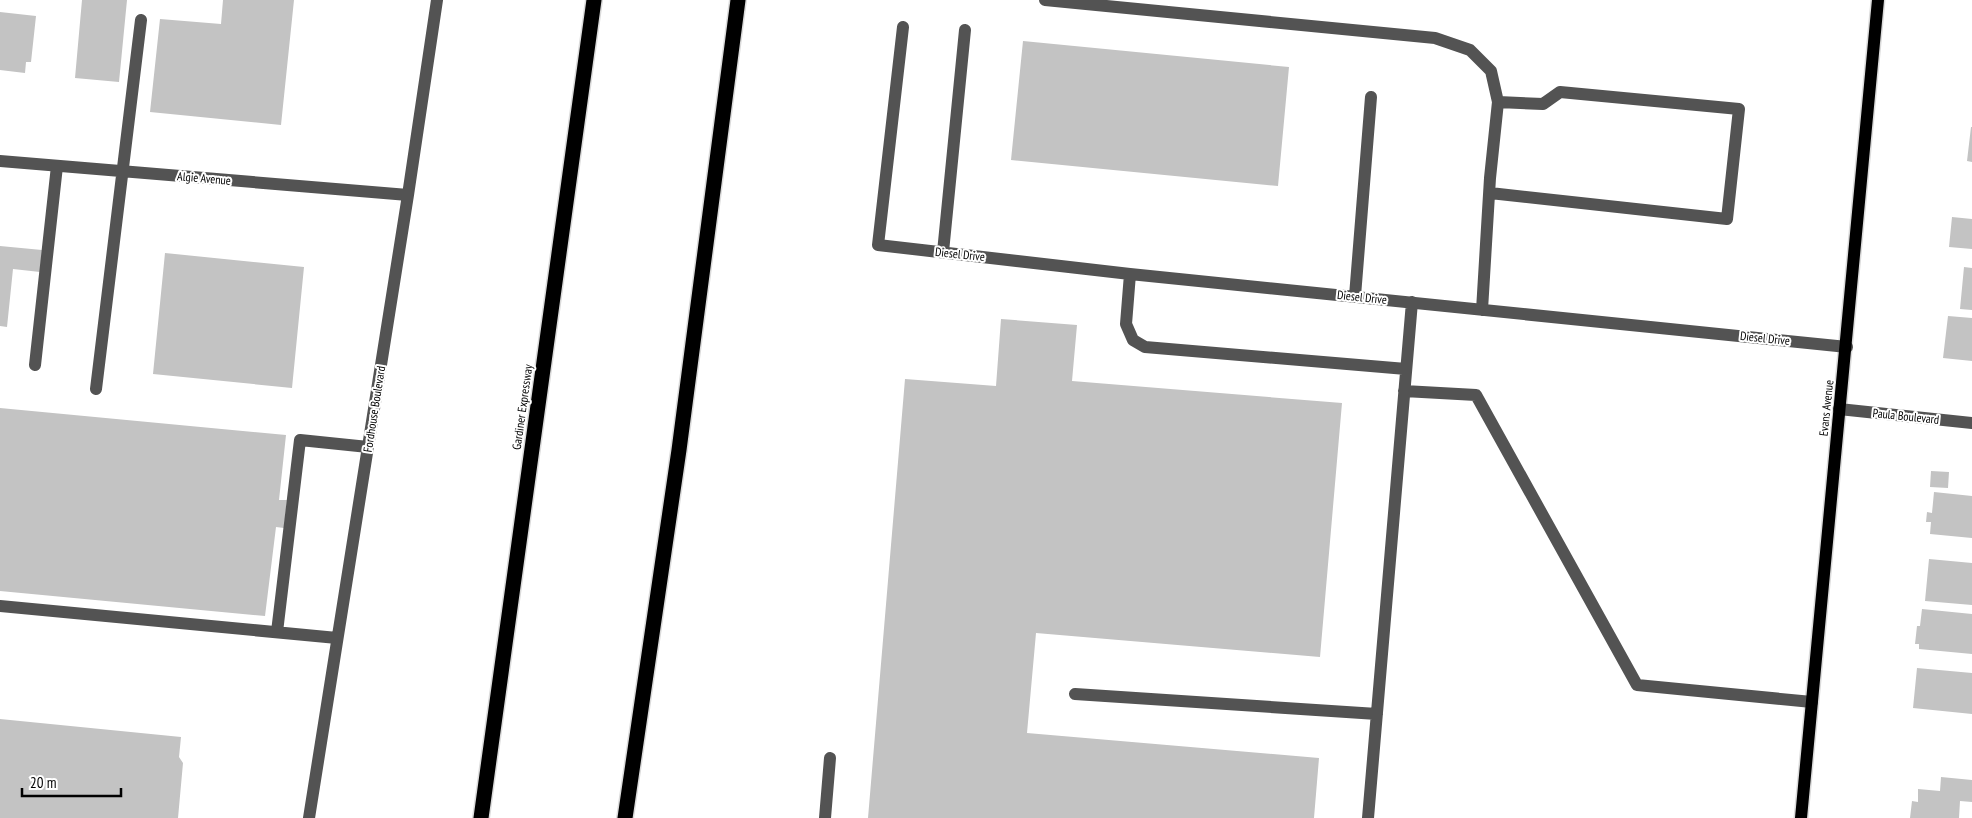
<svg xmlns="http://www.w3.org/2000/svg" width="1972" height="818" font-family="'PT Sans Narrow',sans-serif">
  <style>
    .building { fill: #c3c3c3 }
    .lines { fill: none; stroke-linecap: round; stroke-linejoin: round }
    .major-casing { stroke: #dbdbdb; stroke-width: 15 }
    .highway-casing { stroke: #dbdbdb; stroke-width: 18 }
    .minor { stroke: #535353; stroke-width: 12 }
    .major { stroke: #000; stroke-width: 12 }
    .highway { stroke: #000; stroke-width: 15 }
    .labels { text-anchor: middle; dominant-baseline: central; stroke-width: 4; stroke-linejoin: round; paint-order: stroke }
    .street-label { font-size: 12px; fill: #000; stroke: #fff }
  </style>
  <rect width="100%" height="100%" fill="#fff"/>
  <path class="building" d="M82,0H127L119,82L75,78Z
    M223,0H294L281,125L150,112L160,19L221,24Z
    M0,12L36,16L31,62H26L25,73L0,70Z
    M1023,41L1289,67L1278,186L1011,160Z
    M1971,127H1972V162L1967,161Z
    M1952,217L1972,219V249L1949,247Z
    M0,246L42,250L40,272L13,269L7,327L0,326Z
    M165,253L304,267L292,388L153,374Z
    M1964,267L1972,268V310L1960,309Z
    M1948,316L1972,318V361L1943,358Z
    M1001,319L1077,325L1072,381L1342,403L1320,657L1036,633L1027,733L1319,758L1314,818H868L905,379L996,386Z
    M0,408L286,435L279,500H287L284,528L276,527L265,616L0,591Z
    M1931,471L1949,472L1948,488L1930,487Z
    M1934,492L1972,496V538L1930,534L1931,522H1926L1927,512L1932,513Z
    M1929,559L1972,563V605L1925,601Z
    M1922,609L1972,614V654L1919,649V644H1915L1917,626H1920Z
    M1917,668L1972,673V714L1913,708Z
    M0,719L181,737L179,757L183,763L178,818H0Z
    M1941,777L1972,780V802L1960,801L1959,818H1910L1912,801L1918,802V789L1940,791Z"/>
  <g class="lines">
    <defs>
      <path id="major" d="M1801,818L1878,0"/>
      <path id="highway" d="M481,818L594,0
        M625,818L679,450L738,0"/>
    </defs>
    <use href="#major" class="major-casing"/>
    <use href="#highway" class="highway-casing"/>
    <path class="minor" d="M1045,0L1435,38L1470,50L1491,71L1498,102L1490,178L1482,310
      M903,27L878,245L1130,274L1847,347
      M0,161L408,195
      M1490,193L1727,219L1739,109L1560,92L1543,104L1498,102
      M943,252L965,30
      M1130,274L1126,324L1133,340L1145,347L1406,369
      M1355,296L1371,97
      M35,365L57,166
      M96,389L141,20
      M1404,391L1476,395L1637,685L1812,702
      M1839,409L1972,423
      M0,606L337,638
      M277,632L300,440L368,447
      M1075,694L1377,714
      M309,818L408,195L437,0
      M825,818L830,758
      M1368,818L1412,302"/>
    <use href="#major" class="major"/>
    <use href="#highway" class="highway"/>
  </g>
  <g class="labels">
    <g class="street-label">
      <text transform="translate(204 178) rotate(5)">Algie Avenue</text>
      <text transform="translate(960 254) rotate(6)">Diesel Drive</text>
      <text transform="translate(1362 297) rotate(6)">Diesel Drive</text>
      <text transform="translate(1765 338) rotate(6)">Diesel Drive</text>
      <text transform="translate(522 407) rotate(-82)">Gardiner Expressway</text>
      <text transform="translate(1826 408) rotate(-84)">Evans Avenue</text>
      <text transform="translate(374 409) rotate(-81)">Fordhouse Boulevard</text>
      <text transform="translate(1906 416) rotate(6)">Paula Boulevard</text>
    </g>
  </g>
  <path d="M22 788v8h99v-8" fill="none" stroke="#000000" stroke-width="2.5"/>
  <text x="30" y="788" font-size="15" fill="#000000" stroke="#ffffff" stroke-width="4" paint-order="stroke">20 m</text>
</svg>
